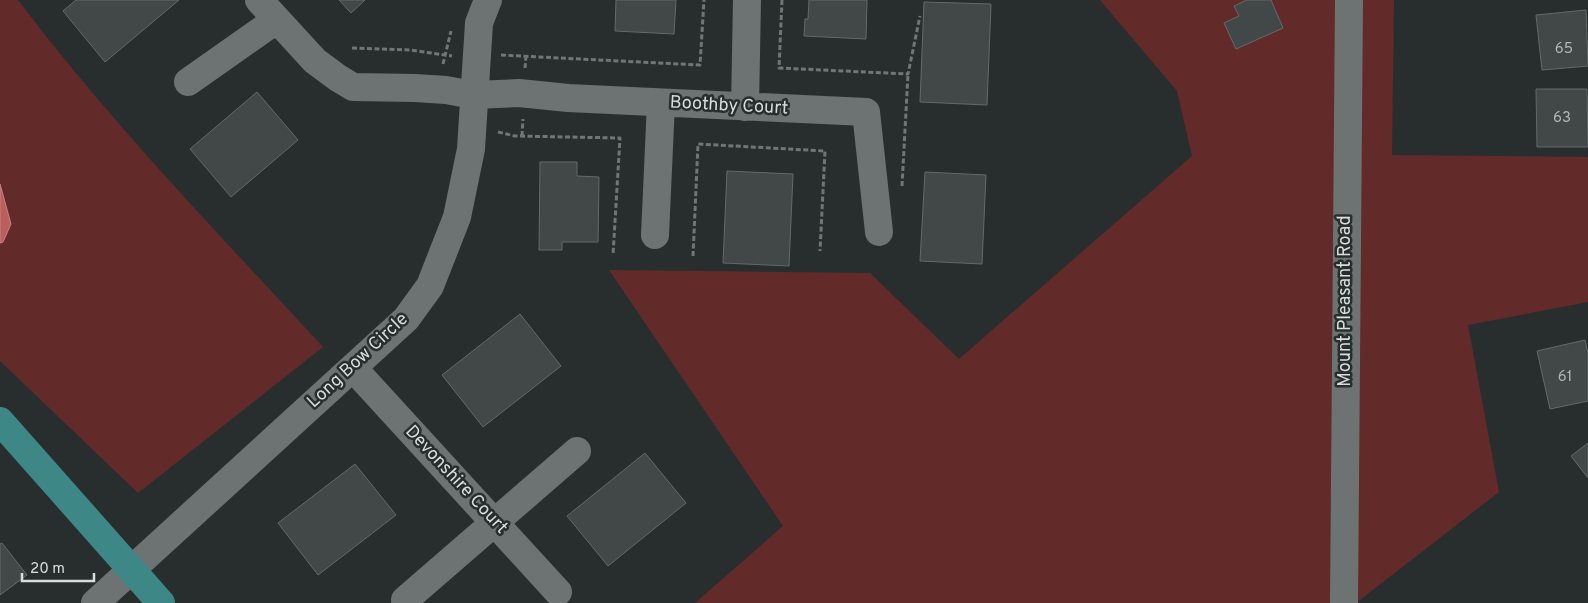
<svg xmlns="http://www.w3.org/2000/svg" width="1588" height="603" font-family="Overpass,sans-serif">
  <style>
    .green { fill: #632a2a }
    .water { fill: #bc5e5e; stroke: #c48484 }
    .building { fill: #424847; stroke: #646a6a }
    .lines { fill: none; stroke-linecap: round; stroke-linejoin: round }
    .path { stroke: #707675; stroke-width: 3; stroke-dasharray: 5 2.5; stroke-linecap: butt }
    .minor { stroke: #6d7373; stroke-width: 28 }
    .major { stroke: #3d8887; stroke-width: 28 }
    .labels { text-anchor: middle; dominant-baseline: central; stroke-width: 5; stroke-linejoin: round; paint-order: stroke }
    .number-label { font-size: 15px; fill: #b2b7b6 }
    .street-label { font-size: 18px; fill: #d8dcdb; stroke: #282e2e }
  </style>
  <rect width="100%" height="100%" fill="#282e2e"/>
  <path class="green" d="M0,0H18C111,123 219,234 323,347L138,493L0,361Z
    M1100,0H1394L1392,155L1588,157V302L1468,325L1499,492L1356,603H695L783,526L609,270L870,273L959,359L1192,156L1177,91Z"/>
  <path class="water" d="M0,184L11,224L3,242L0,243Z"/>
  <path class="building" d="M76,0H179L105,62L63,11Z
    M339,0H365L351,13Z
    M616,0H676L674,34L615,31Z
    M809,0H867L866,39L804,36L805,19H808Z
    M1247,0H1271L1283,28L1236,49L1224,23L1239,16L1234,6Z
    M924,2L991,4L987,105L920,102Z
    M1586,10L1588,66L1542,70L1536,15Z
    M1536,89H1587L1588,147H1537Z
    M257,92L298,140L231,197L190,149Z
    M540,162H577V176L599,177L598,242H562V250H539Z
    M727,171L793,174L789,266L723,263Z
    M925,172L986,175L982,264L920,261Z
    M520,314L561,366L483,427L442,375Z
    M1585,340L1588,353V401L1550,409L1537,351Z
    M1588,443V478L1571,456Z
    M645,453L686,503L608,566L567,516Z
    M355,464L396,515L318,575L278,523Z
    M2,543L27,575L0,595V544Z"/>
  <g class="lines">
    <path class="path" d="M782,0L779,68L908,74L920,16
      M352,48L410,50L452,56
      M501,55L700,65L704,0
      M443,64L451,31
      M525,68L526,56
      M498,132L515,136L620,138L613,255
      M522,136L523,119
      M902,186L908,74
      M693,256L698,144L825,151L820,251"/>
    <path class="minor" d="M259,0L315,61L338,78L353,87L415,88L446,90L473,95L519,93L568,98L866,112L879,232
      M188,82L276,20
      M745,107L747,0
      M655,235L661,103
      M353,368L558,592
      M405,600L577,451
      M95,603L406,319L430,286L457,217L471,149L479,23L488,0
      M1344,603L1349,0"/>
    <path class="major" d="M0,421L161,603"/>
  </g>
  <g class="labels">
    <g class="number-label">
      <text x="1564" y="49">65</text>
      <text x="1562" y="118">63</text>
      <text x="1565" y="377">61</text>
    </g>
    <g class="street-label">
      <text transform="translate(729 106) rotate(3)">Boothby Court</text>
      <text transform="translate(1345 301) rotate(-90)">Mount Pleasant Road</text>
      <text transform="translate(358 361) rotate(-43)">Long Bow Circle</text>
      <text transform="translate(456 480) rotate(47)">Devonshire Court</text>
    </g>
  </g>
  <path d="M22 573v8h72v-8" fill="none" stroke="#d8dcdb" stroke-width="2.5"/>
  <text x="30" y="573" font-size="15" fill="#d8dcdb" stroke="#282e2e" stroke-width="4" paint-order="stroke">20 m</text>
</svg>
